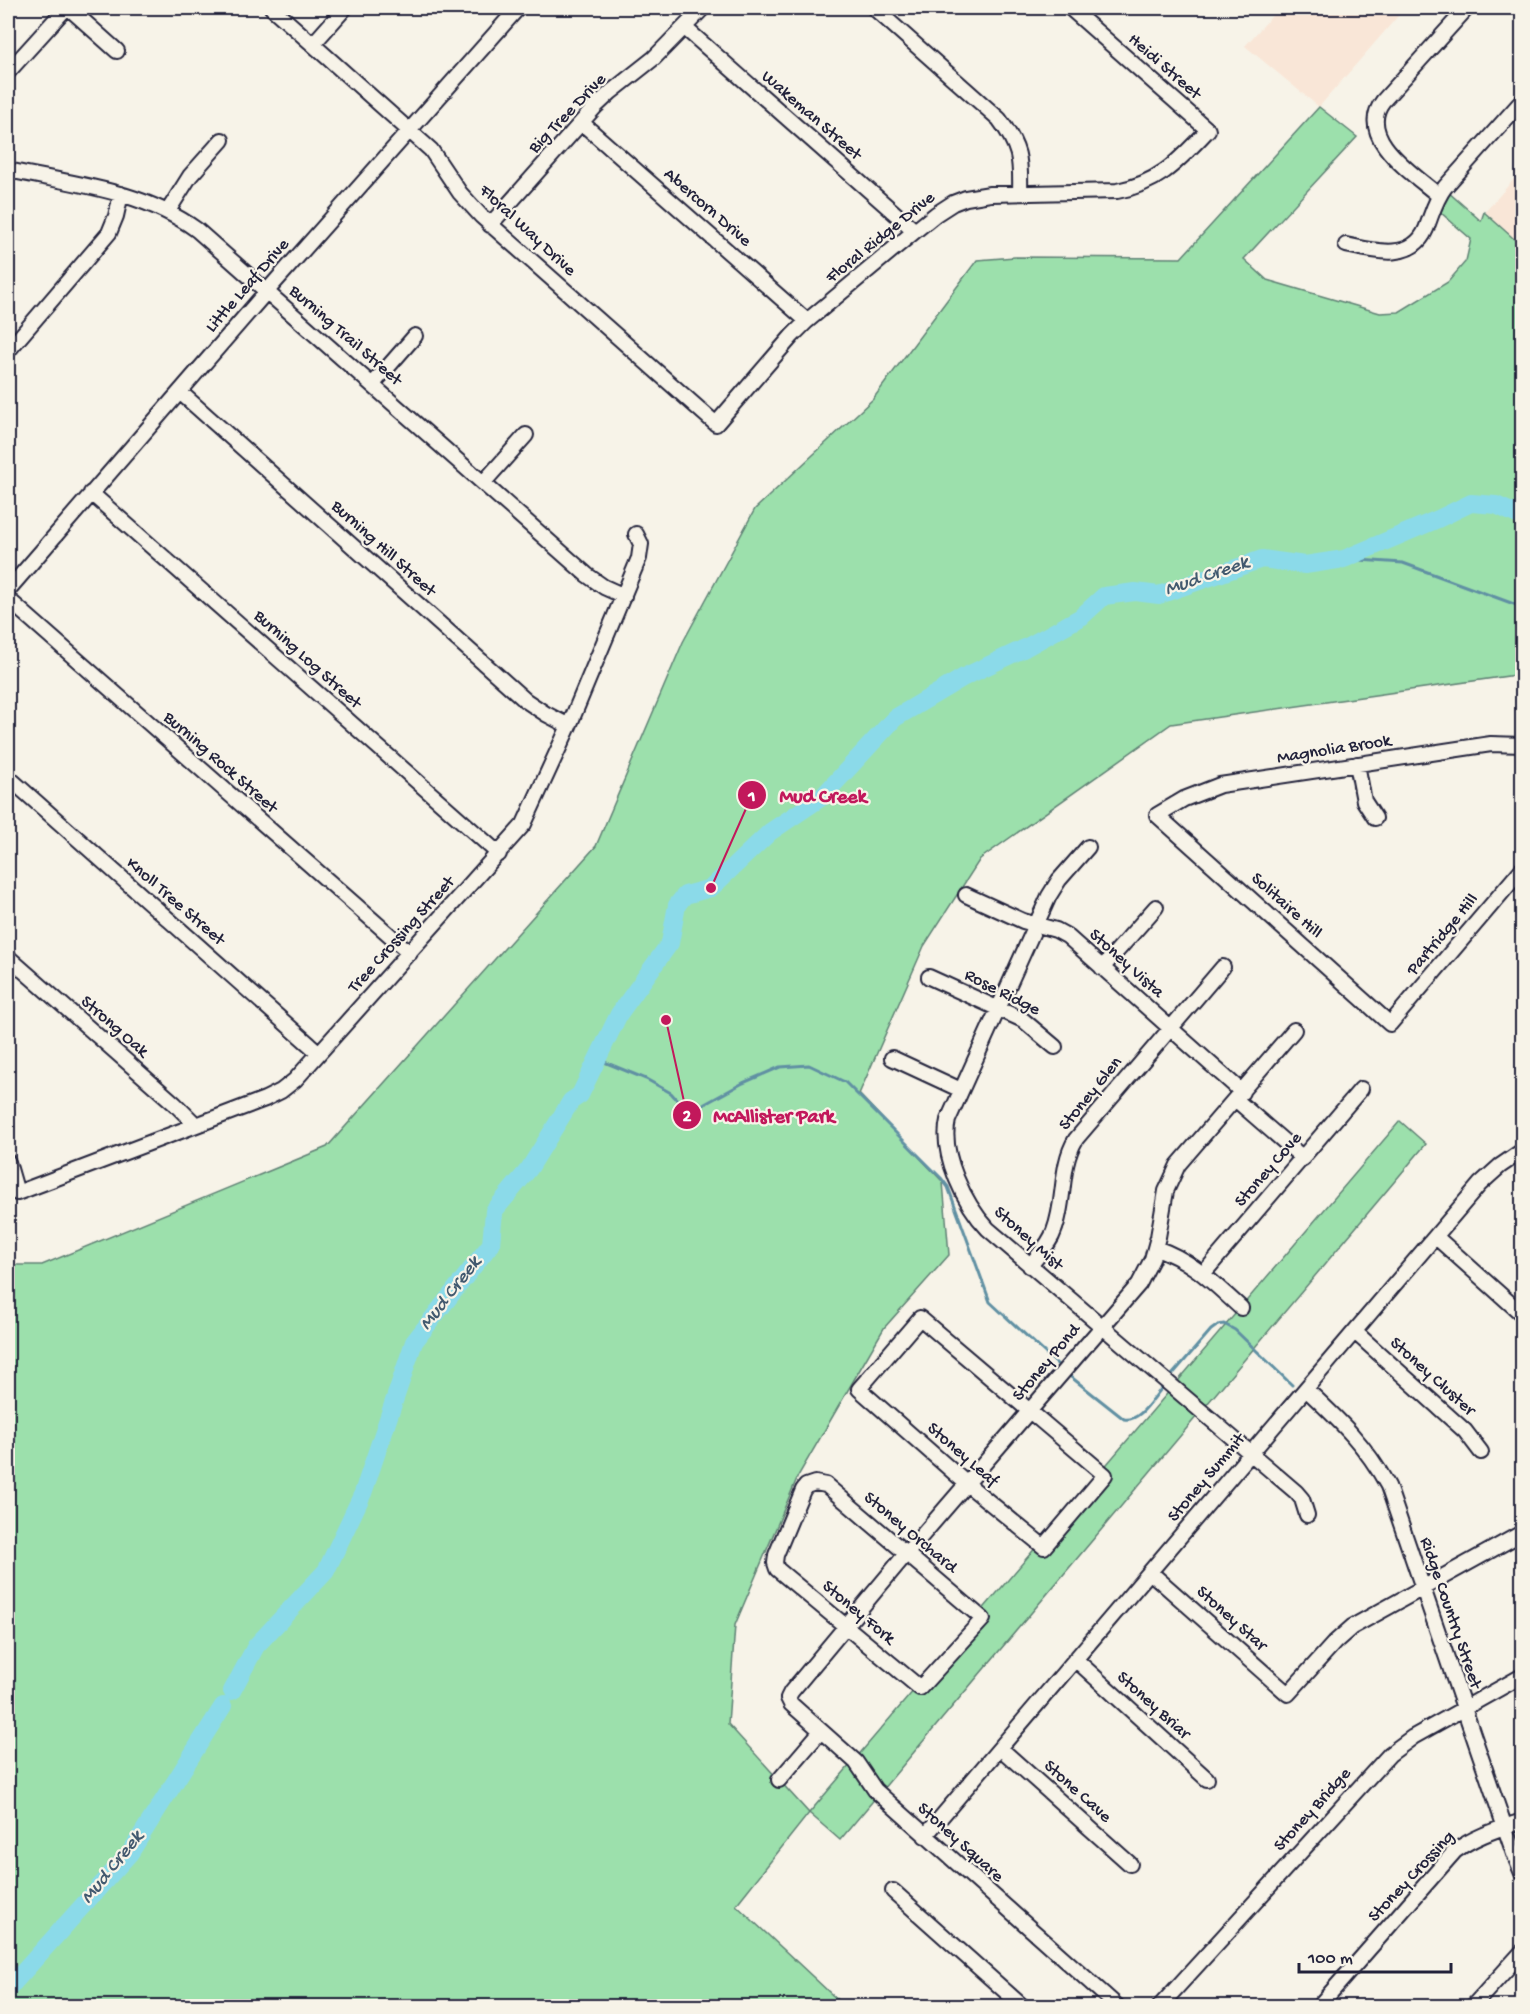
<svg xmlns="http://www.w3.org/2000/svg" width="1530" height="2014" font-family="'Gochi Hand',sans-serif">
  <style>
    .built { fill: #f9e6d7 }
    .green { fill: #9ce0ac; stroke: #5f8174; stroke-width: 1.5 }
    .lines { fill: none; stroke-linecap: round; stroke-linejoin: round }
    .stream { stroke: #6190a3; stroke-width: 3 }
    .river { stroke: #8bdae9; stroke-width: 18 }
    .minor-casing { stroke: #22223b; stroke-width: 18 }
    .minor { stroke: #f7f3e8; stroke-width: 14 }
    .labels { text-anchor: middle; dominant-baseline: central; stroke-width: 4.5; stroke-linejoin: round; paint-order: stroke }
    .street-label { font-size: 18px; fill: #22223b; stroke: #f7f3e8 }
    .water-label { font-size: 20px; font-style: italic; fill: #42596f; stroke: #f7f3e8 }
    .leader { fill: none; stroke: #c2185b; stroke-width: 2 }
    .callout-dot { fill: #c2185b; stroke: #f7f3e8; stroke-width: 2 }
    .mark-label { font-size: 18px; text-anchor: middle; font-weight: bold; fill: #fff }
    .callout-label { font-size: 20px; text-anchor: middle; font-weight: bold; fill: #c2185b; stroke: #f7f3e8; stroke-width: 4.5; stroke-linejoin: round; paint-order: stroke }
  </style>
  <rect width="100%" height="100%" fill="#f7f3e8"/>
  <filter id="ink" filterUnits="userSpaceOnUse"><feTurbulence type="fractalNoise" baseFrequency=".0167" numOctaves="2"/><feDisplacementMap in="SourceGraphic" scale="12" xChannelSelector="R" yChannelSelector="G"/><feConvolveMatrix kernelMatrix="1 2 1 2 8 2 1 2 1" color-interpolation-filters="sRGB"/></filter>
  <g filter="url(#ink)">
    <path class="built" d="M1279,8H1405L1319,107L1245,46Z
      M1522,170V246L1485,212Z"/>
    <path class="green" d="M1319,107L1357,137L1244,259L1267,280L1380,313L1399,312L1448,282L1466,261L1471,239L1439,211L1448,192L1481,221L1484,212L1522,246V674L1171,724L980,859L924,946L859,1094L943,1182L949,1255L884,1328L798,1476L735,1625L728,1724L809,1813L1400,1121L1426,1144L840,1840L809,1813L736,1905L844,2006H8V1265H42L327,1147L596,846L683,642L755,509L873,399L977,260L1015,257L1181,258Z"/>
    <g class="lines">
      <path class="stream" d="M1344,559L1403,563L1522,607
        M597,1059L646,1079L671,1093L678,1101L692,1105H703L743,1083L780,1067L809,1065L845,1082L941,1178L948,1187L990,1302L1057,1364
        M1172,1375L1211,1330L1218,1325L1224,1324L1235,1330L1292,1385
        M1071,1377L1124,1419C1140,1422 1152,1399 1162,1388"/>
      <path class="river" d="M232,1691L256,1646L326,1571L363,1493L414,1342L491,1244L494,1211L529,1169L571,1101L580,1095L619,1014L670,943L677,905L685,895L711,888L770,832L822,797L895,718L964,677L1025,648L1081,617L1104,596L1135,592L1159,595L1262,559L1305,565L1344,559L1438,519L1471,503L1496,505L1522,517
        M8,1989L130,1853L223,1706"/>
      <defs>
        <path id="minor" d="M69,8L117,51
          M272,8L431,150L460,193L481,216L716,424L792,336L807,321L915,231L936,214L953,203L966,198L990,194L1117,191C1160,183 1179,160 1208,130L1070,8
          M874,8L999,119C1020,147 1021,159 1020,193
          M685,28L915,231
          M313,44L345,8
          M8,72L66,8
          M582,123L807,321
          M8,170C73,184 142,190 197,230L587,575L604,587L624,596
          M1438,195C1414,174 1355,137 1383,101L1467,8
          M168,211L190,176L222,140
          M490,225L595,107L611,92L654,58L703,8
          M1346,245C1373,251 1412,262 1426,229C1432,214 1435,200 1445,187L1522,101
          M8,351L109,233L116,216L121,194
          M373,384L415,336
          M180,392L525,700L546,714L569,726
          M484,482L526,435
          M91,493L499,854
          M8,590L267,291L518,8
          M8,599L410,953
          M1522,745L1491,744L1220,785L1184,799L1157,815L1390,1024L1522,869
          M1357,764L1364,801L1375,818
          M8,777L319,1053
          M1088,847L1059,880L1049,896L948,1120C940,1154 965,1205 988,1229L1296,1492L1302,1499L1307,1515
          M966,895L1023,921L1056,930L1067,936L1242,1092
          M8,957L175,1104L196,1125
          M1102,968L1156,907
          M929,977L1023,1020L1055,1047
          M892,1058L961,1090
          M1235,1099L1303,1158
          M8,1162L17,1193L265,1099L281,1091L295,1080L524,824L569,726L639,558L641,544L636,534
          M1436,1237L1522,1314
          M1156,1248C1193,1261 1212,1282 1241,1308
          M1030,1266C1038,1255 1050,1244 1054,1231C1066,1201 1059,1167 1076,1139L1223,967
          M1203,1274L1361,1089
          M920,1318L1105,1475L1044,1547L967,1484L859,1389Z
          M1355,1332L1465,1431L1481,1452
          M1306,1389C1340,1421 1365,1444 1388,1486L1514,1854L1522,1873
          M815,1483L826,1485L983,1619L920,1688L777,1569L775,1563L776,1555L803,1490L806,1486Z
          M1150,1572L1288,1694L1335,1642L1352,1627L1522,1533
          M1075,1659L1207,1779
          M1000,1748L1130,1864
          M779,1780L821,1731
          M925,1836L1480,1184L1500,1166L1522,1151
          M893,1891L1022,2006
          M1117,2006L875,1790L856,1762L791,1704L788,1698L791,1692L906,1554L1139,1284L1152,1259L1158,1237L1166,1191L1178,1165L1294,1030
          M1160,2006L1390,1754L1413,1737L1522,1676
          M1319,2006L1455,1851C1475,1836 1499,1829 1522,1821
          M1473,2006L1522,1952"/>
      </defs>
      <use href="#minor" class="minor-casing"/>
      <use href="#minor" class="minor"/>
    </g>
  </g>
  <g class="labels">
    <g class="street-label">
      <text transform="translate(1164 67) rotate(41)">Heidi Street</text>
      <text transform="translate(568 114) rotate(-46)">Big Tree Drive</text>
      <text transform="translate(811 116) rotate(41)">Wakeman Street</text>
      <text transform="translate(707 208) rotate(41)">Abercorn Drive</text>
      <text transform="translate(527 231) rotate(43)">Floral Way Drive</text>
      <text transform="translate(881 238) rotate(-39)">Floral Ridge Drive</text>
      <text transform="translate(248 286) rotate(-49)">Little Leaf Drive</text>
      <text transform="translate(345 336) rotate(41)">Burning Trail Street</text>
      <text transform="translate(383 549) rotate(42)">Burning Hill Street</text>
      <text transform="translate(307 660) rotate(42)">Burning Log Street</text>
      <text transform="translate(1334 750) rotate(-9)">Magnolia Brook</text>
      <text transform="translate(220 763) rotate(41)">Burning Rock Street</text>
      <text transform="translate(175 902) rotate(41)">Knoll Tree Street</text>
      <text transform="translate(1286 906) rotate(42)">Solitaire Hill</text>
      <text transform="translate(402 935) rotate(-48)">Tree Crossing Street</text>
      <text transform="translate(1443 935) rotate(-50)">Partridge Hill</text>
      <text transform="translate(1126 964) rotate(42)">Stoney Vista</text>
      <text transform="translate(1002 993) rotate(27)">Rose Ridge</text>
      <text transform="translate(114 1027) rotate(41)">Strong Oak</text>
      <text transform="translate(1091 1094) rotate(-51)">Stoney Glen</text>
      <text transform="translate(1269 1170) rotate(-49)">Stoney Cove</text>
      <text transform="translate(1028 1239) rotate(42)">Stoney Mist</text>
      <text transform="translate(1047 1363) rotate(-50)">Stoney Pond</text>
      <text transform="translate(1432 1377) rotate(42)">Stoney Cluster</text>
      <text transform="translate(962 1455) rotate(41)">Stoney Leaf</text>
      <text transform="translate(1207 1478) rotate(-50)">Stoney Summit</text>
      <text transform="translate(910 1533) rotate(40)">Stoney Orchard</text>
      <text transform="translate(858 1613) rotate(40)">Stoney Fork</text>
      <text transform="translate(1450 1613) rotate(71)">Ridge Country Street</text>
      <text transform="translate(1231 1619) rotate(42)">Stoney Star</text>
      <text transform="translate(1153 1706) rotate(42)">Stoney Briar</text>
      <text transform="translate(1077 1792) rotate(42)">Stone Cave</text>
      <text transform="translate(1313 1810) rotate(-48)">Stoney Bridge</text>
      <text transform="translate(960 1843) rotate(42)">Stoney Square</text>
      <text transform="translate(1412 1877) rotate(-47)">Stoney Crossing</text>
    </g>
    <g class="water-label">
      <text transform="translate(1207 577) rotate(-19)">Mud Creek</text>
      <text transform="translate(451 1294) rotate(-52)">Mud Creek</text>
      <text transform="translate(113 1868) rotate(-51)">Mud Creek</text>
    </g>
  </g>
  <path class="leader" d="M711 888L752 795M666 1020L687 1115"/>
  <g class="callout-dot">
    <circle cx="711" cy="888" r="6"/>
    <circle cx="666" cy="1020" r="6"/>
    <circle cx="752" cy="795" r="15"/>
    <circle cx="687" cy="1115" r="15"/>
  </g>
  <g class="mark-label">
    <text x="752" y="801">1</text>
    <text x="687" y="1121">2</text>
  </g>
  <g class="callout-label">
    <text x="823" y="802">Mud Creek</text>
    <text x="774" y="1122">McAllister Park</text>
  </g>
  <rect width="1530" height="2014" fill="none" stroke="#f7f3e8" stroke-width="30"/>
  <rect x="15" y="15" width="1500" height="1984" fill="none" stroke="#22223b" stroke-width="2" filter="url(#ink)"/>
  <path d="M1299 1963v9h152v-9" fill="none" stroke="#22223b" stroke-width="3"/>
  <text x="1308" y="1963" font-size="18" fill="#22223b" stroke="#f7f3e8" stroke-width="4.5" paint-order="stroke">100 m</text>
</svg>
